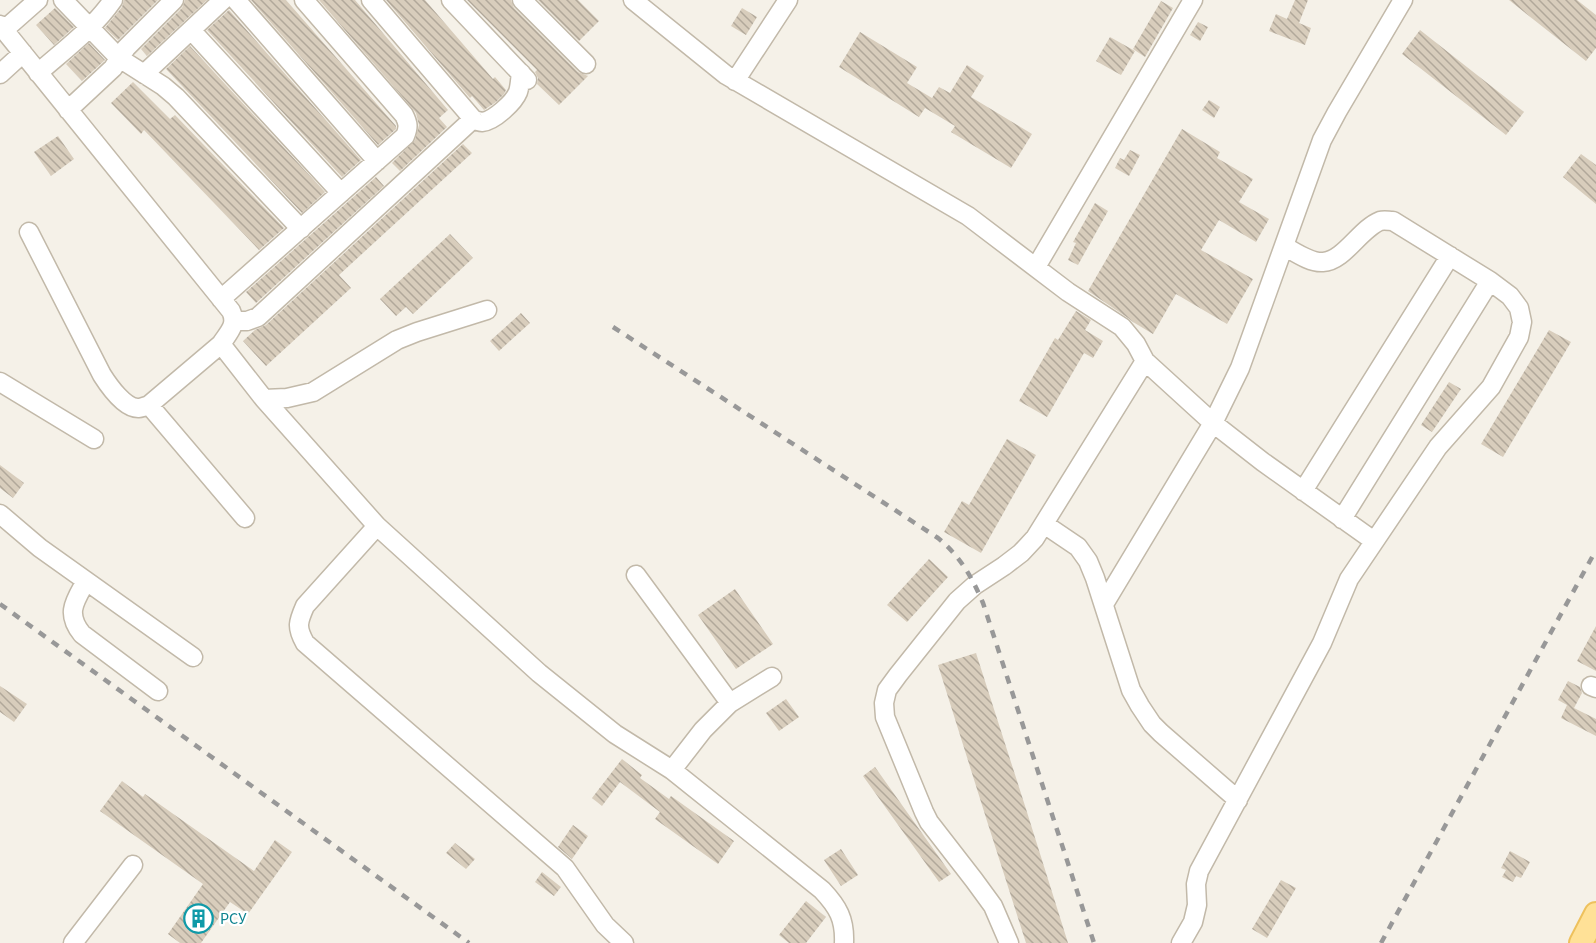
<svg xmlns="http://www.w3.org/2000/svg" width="1596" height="943" font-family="'Source Sans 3',sans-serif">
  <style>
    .building { fill: url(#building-back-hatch) }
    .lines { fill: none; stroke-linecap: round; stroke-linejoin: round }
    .minor-casing { stroke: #c2b9a9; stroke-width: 21 }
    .major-casing { stroke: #eec15d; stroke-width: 26 }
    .minor { stroke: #fff; stroke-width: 18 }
    .major { stroke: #ffe197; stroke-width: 22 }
    .rail { stroke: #989898; stroke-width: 4.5; stroke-dasharray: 8 8; stroke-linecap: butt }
    .labels { text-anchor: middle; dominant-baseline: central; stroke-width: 4.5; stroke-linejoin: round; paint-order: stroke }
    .culture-label { font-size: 16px; fill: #0d838f; stroke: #fff; text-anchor: start }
  </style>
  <defs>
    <pattern id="building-back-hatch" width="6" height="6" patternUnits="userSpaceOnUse" patternTransform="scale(1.5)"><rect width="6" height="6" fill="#d8cdbc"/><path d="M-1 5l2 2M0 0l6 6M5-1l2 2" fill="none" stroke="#b1a89a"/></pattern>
  </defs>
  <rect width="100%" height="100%" fill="#f5f1e8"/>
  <path class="building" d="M124,0H158L118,40L105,28L122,7Z
    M185,0H207L147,56L141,49L182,8Z
    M251,0H286L396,126V129L378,145Z
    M319,0H355L448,110L439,118L447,127L400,171L392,163L415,140L419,125L416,113L412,108Z
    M386,0H425L493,79L495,77L506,90L504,94L496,102L484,110L472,96L470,98Z
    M467,0H511L514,8L578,72L588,76L559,105L537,84L538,78L535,72L537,70Z
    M538,0H578L599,21L579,41Z
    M1295,0H1308L1299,23L1311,28L1305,45L1269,31L1276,14L1287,19Z
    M1509,0H1577L1596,15V48L1586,61Z
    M1161,1L1173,8L1145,57L1133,49Z
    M55,8L74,27L54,45L36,25Z
    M742,8L757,17L746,35L731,26Z
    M229,10L361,160L342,177L207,30Z
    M1198,22L1208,27L1200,41L1190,35Z
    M1420,30L1524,112L1506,135L1402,54Z
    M860,32L917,67L907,83L932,98L939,87L950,93L967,65L984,76L971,97L1032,134L1011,168L951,132L955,126L925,108L919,117L839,67Z
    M1110,37L1135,51L1121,75L1096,61Z
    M89,43L105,60L82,81L66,64Z
    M190,46L325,192L302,213L166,69Z
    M133,82L170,119L175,115L284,228L259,250L144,130L141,134L111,103Z
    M1209,100L1220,107L1214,118L1202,110Z
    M1182,129L1220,152L1217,158L1253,179L1239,202L1269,219L1256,242L1219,220L1201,250L1253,279L1227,324L1176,294L1153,334L1133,322L1128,318L1088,291Z
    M58,136L74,159L51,176L34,152Z
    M463,144L472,153L339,275L351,288L266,366L243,341L255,330L266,325Z
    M1130,150L1140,155L1129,176L1115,168L1120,158L1124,160Z
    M1581,154L1596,165V204L1563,177Z
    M376,177L384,186L256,303L246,292Z
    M1095,203L1108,211L1078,265L1068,260L1076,243L1073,242Z
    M450,234L473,258L413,314L406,307L396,316L380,299Z
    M1076,311L1091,320L1085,330L1103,341L1093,358L1084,353L1047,417L1019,401L1055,338L1058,340Z
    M521,313L530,323L499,351L490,341Z
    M1549,330L1571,342L1503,457L1481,444Z
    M1449,382L1461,389L1432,432L1421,425Z
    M1007,439L1036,455L981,553L944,532L962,501L969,505Z
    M0,465L24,483L13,498L0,488Z
    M929,559L948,577L907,622L887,605Z
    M735,589L773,644L736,669L698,615Z
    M1596,626V671L1577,661Z
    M976,653L1026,809L1068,943H1026L987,821L938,665Z
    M1568,681L1580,687L1582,693L1574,708L1596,719V736L1561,718L1567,705L1558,700Z
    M0,686L27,704L14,722L0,712Z
    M786,699L799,717L779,731L766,713Z
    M622,759L642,775L640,778L669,799L671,796L734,841L718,864L655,819L660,812L620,782L602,806L592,798Z
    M875,767L951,874L939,882L863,776Z
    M122,781L143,797L145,794L254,871L275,840L292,852L248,914L230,902L201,943H180L168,934L203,884L100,811Z
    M573,825L588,836L572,859L558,847Z
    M455,843L475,859L466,869L446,853Z
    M841,849L858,875L841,886L824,860Z
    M1510,851L1530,862L1521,878L1516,876L1513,882L1502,877L1506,870L1501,868Z
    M542,872L561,887L554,896L535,882Z
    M1281,880L1296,888L1267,938L1252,929Z
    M806,901L826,917L806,943H789L779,935Z"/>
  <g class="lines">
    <defs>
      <path id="minor" d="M63,0L119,58L163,86L176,97L301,229
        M236,0L377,161
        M371,0L473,119C473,120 481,122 482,122C494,121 514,102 518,92C520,86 520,79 521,73
        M451,0L527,80
        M522,0L586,64
        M633,0L726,75L968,216L1068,292L1122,327L1136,344L1145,361L1213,423L1263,462L1374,541
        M0,25L231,311C238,325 228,333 221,344L264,399L287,398L313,392L397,340L417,332L487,310
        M4,30L38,0
        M191,30L341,193
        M38,73C64,50 93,29 113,0
        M0,74L23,53
        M144,74L223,0
        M735,81L788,0
        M68,110L113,68L126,48L174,0
        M29,232L102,375C109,386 125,409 139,408C140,408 147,406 149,405L221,344
        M1036,267L1193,0
        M221,299L405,136C409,127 408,123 404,115L304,0
        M235,321H247L258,317L473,119
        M0,382L94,439
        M264,399L377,526L539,673L615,734L672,770L822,890C838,907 845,919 844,943
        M149,405L245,518
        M1303,491L1450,256
        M0,514L40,548L193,657
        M1342,519L1490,281
        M1044,524L1078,547L1088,561L1095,578L1131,690L1140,706L1152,724L1161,733L1238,800
        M377,526L305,606C298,622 296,627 305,643L565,868L605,925L624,943
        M636,575L730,703
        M86,581C75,601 65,613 82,634L158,691
        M1104,604L1213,423L1240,368L1322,140L1337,112L1403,0
        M1591,686L1596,688
        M672,770L703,730L730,703L772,677
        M73,943L133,865
        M1009,943L993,906L974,880L929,822L924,812L885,717L884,703L887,690L898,675L957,601L975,585L1004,566L1021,553L1035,538L1145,361
        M1181,943L1193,922L1197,905L1196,884L1199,871L1322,643L1349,579L1438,447L1491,387L1519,337L1522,322L1519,308L1510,296L1490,281L1393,221C1389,221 1384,220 1380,221C1360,229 1344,261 1323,262C1310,263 1295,252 1284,246"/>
      <path id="major" d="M1581,943L1596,914"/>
    </defs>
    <use href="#minor" class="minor-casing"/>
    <use href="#major" class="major-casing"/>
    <use href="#minor" class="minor"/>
    <use href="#major" class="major"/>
    <path class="rail" d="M613,327L938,538C960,556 972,577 983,603L1094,943
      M0,604L469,943
      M1381,943L1596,550"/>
  </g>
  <defs>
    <symbol id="building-ring" viewBox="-11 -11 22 22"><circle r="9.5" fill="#fff" stroke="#0f9aa8" stroke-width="1.5"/><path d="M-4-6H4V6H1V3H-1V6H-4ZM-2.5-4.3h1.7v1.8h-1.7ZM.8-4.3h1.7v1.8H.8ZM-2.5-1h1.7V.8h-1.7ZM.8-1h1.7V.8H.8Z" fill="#0f9aa8"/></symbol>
  </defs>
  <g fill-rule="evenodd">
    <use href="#building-ring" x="182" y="902" width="33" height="33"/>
  </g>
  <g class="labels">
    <g class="culture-label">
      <text x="220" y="919">РСУ</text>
    </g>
  </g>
</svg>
